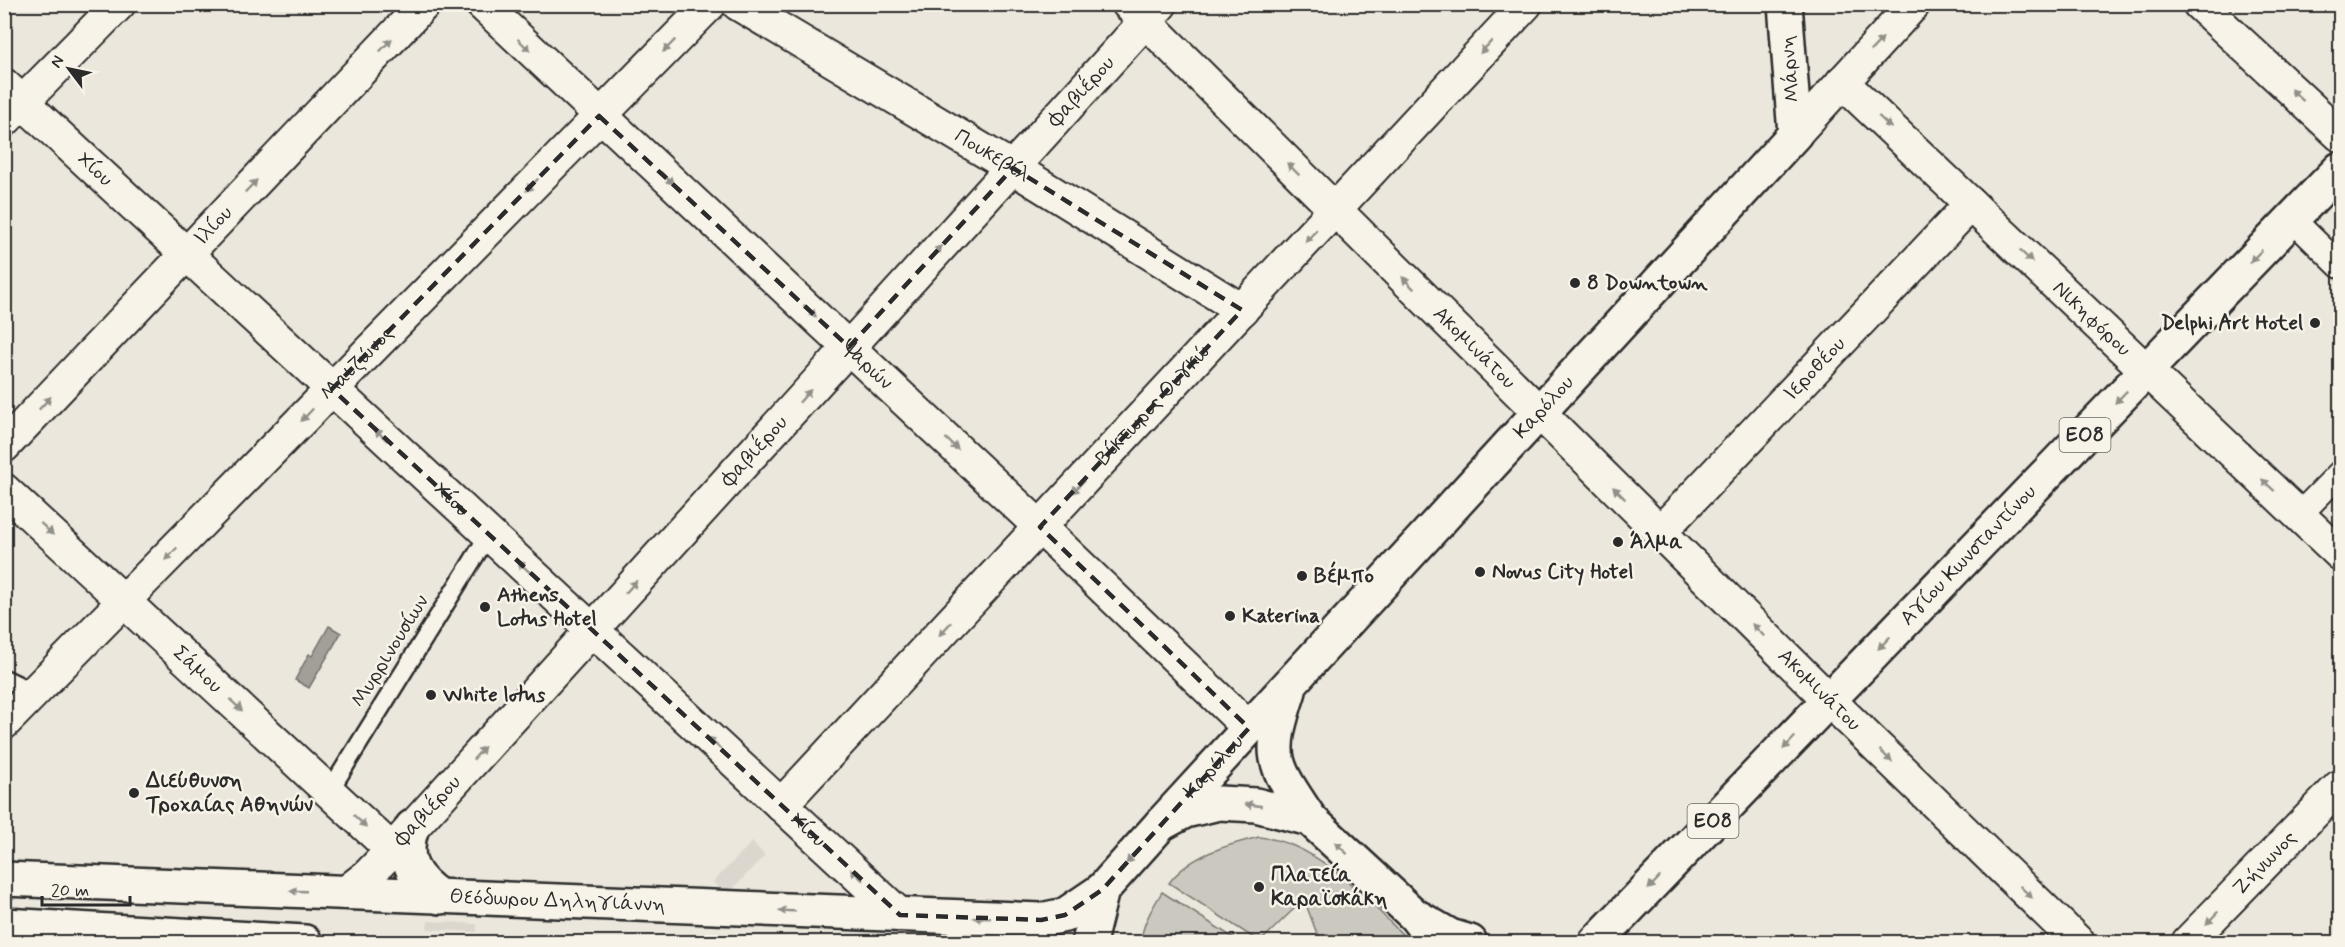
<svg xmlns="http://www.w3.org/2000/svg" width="2345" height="947" font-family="Mynerve,sans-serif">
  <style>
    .built { fill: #dbd7ce }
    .green { fill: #cbc8bf; stroke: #7b7a75; stroke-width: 1.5 }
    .water { fill: #a29f98; stroke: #72716c; stroke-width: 1.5 }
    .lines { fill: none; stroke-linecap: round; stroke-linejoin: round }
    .service-casing { stroke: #2b2b2b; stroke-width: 21 }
    .pedestrian-casing { stroke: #2b2b2b; stroke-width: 28 }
    .minor-casing { stroke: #2b2b2b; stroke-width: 36 }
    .secondary-casing { stroke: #2b2b2b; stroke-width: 38 }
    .primary-casing { stroke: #2b2b2b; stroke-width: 38 }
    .service { stroke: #f7f3e8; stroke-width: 16 }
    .pedestrian { stroke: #f7f3e8; stroke-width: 24 }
    .minor { stroke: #f7f3e8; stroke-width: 32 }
    .secondary { stroke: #f7f3e8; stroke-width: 33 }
    .primary { stroke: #f7f3e8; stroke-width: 33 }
    .oneway { fill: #918f8a }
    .marked { fill: none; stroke: #2b2b2b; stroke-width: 4.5; stroke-dasharray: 12 8; stroke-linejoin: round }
    .poi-dot { fill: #2b2b2b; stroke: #f7f3e8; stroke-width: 2 }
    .labels { text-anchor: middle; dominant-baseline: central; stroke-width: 5; stroke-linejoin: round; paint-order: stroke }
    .shield { fill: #f7f3e8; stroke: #686764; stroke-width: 1.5 }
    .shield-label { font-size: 20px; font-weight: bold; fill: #2b2b2b }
    .street-label { font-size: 21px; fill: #2b2b2b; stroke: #f7f3e8 }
    .poi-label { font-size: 21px; font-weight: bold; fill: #2b2b2b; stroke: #f7f3e8; text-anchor: start }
  </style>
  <rect width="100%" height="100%" fill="#ebe7dd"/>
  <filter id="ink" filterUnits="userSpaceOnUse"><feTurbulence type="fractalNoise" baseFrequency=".0167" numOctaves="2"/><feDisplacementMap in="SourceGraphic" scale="12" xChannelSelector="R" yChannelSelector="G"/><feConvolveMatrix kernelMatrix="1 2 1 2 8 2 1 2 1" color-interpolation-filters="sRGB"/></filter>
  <g filter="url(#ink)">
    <path class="built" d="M752,842L765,855L727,895L713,882Z
      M428,921L477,924V932L427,929Z"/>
    <path class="green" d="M1259,837C1268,838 1278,840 1286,843C1334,860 1375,908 1410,942H1325L1316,931L1304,899L1260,942L1169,883C1190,855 1227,845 1259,837Z
      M1162,892L1240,942H1141C1142,924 1153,907 1162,892Z"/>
    <path class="water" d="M329,626L341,633L309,688L295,680L309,654L312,656Z"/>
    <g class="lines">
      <defs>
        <path id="service" d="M4,678L35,693
          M329,792L489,534"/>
        <path id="pedestrian" d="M2292,219L2340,266
          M2299,515L2340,473"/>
        <g id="minor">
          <path id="s1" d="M482,4L1040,527L1249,728"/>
          <path id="s2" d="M738,4L1013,168L1242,310"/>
          <path id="s3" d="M1128,4L1829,700L2078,942"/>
          <path d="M2199,4L2340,135"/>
          <path id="s4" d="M1842,82L2340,554"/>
          <path id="s5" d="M4,85L900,915"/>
          <path d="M4,121L119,4"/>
          <path d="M1795,134L1914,4"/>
          <path id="s6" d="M4,446L424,4"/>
          <path id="s7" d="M4,490L392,850"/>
          <path id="s8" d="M1660,532L1971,204"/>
          <path id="s9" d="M4,723L710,4"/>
          <path id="s10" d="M781,805L1526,4"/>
          <path id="s11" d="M345,893L368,875L392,850L1161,4"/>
          <path id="s12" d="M2188,942L2340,786"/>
        </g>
        <g id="secondary">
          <path d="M1289,691C1267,758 1272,762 1310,819"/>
          <path id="s13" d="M1161,824L1795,134L1785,4"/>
          <path d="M412,827C401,860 413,878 440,897"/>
          <path id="s14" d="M4,879L1041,920L1065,915L1102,890"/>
          <path d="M4,925L305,942"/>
        </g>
        <g id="primary">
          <path d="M1419,918L1450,936L1470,942"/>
          <path d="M1089,942L1102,890L1161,824L1185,811L1219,803L1256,805L1310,819L1415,916L1435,942"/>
          <path id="s15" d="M1596,942L2340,169"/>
        </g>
      </defs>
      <use href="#service" class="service-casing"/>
      <use href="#pedestrian" class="pedestrian-casing"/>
      <use href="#minor" class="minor-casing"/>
      <use href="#secondary" class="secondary-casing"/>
      <use href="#primary" class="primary-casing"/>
      <use href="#service" class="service"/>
      <use href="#pedestrian" class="pedestrian"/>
      <use href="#minor" class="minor"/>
      <use href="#secondary" class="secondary"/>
      <use href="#primary" class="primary"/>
    </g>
    <defs><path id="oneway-solid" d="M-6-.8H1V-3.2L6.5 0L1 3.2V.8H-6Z" transform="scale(1.5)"/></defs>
    <g class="oneway">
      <use href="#oneway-solid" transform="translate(1877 44) rotate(-47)"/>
      <use href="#oneway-solid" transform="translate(386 45) rotate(-46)"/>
      <use href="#oneway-solid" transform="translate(524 45) rotate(44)"/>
      <use href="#oneway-solid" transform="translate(669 46) rotate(135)"/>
      <use href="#oneway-solid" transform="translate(1486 47) rotate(133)"/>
      <use href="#oneway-solid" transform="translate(2297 95) rotate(-137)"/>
      <use href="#oneway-solid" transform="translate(1885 122) rotate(43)"/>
      <use href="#oneway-solid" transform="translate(1293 169) rotate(-135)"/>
      <use href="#oneway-solid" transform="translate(667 178) rotate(43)"/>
      <use href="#oneway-solid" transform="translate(532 185) rotate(134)"/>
      <use href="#oneway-solid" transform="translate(251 186) rotate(-46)"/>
      <use href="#oneway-solid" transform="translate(1311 236) rotate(133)"/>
      <use href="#oneway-solid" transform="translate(936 252) rotate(-48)"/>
      <use href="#oneway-solid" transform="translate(2026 256) rotate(43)"/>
      <use href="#oneway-solid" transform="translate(2256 256) rotate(134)"/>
      <use href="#oneway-solid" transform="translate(1408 283) rotate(-135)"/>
      <use href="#oneway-solid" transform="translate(810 311) rotate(43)"/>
      <use href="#oneway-solid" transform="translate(805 396) rotate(-48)"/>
      <use href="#oneway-solid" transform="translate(2121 397) rotate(134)"/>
      <use href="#oneway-solid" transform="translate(45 403) rotate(-47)"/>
      <use href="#oneway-solid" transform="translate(307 415) rotate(134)"/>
      <use href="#oneway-solid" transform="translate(381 435) rotate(-137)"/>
      <use href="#oneway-solid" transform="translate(952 444) rotate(43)"/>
      <use href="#oneway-solid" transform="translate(2268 485) rotate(-137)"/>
      <use href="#oneway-solid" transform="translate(1078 487) rotate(133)"/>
      <use href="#oneway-solid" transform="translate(1619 493) rotate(-135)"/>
      <use href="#oneway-solid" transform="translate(47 529) rotate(43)"/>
      <use href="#oneway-solid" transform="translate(171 554) rotate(134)"/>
      <use href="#oneway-solid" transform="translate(524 567) rotate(-137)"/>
      <use href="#oneway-solid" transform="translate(631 587) rotate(-48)"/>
      <use href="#oneway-solid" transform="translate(945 629) rotate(133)"/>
      <use href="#oneway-solid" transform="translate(1758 630) rotate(-135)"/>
      <use href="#oneway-solid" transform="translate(1884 643) rotate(134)"/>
      <use href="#oneway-solid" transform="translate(236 705) rotate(43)"/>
      <use href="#oneway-solid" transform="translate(714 743) rotate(-137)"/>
      <use href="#oneway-solid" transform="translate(1789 743) rotate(134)"/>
      <use href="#oneway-solid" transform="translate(479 753) rotate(-48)"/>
      <use href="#oneway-solid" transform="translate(1886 756) rotate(44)"/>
      <use href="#oneway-solid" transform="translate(1253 805) rotate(-172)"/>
      <use href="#oneway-solid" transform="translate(360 821) rotate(43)"/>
      <use href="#oneway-solid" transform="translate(1341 848) rotate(-137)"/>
      <use href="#oneway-solid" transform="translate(1132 857) rotate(132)"/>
      <use href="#oneway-solid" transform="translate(857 875) rotate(-137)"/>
      <use href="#oneway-solid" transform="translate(1654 883) rotate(134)"/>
      <use href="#oneway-solid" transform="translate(298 891) rotate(-178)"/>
      <use href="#oneway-solid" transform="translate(2026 892) rotate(44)"/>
      <use href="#oneway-solid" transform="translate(787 911) rotate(-178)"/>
      <use href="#oneway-solid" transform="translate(982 918) rotate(-178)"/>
      <use href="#oneway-solid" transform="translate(2212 918) rotate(134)"/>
    </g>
  </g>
  <path class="marked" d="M599,116L849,347L1013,168L1242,310L1040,527L1249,728L1102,890L1065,915L1041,920L900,915L332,389Z"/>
  <g class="poi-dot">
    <circle cx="1575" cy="283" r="6"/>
    <circle cx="2315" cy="323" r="6"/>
    <circle cx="1618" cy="542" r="6"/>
    <circle cx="1480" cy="572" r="6"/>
    <circle cx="1302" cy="576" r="6"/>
    <circle cx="485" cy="607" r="6"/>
    <circle cx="1230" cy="616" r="6"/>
    <circle cx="431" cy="695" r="6"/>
    <circle cx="134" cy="793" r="6"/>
    <circle cx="1259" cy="887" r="6"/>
  </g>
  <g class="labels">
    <g class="shield">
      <rect x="2059.5" y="418" width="51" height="34" rx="4.5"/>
      <rect x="1687.5" y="804" width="51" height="34" rx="4.5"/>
    </g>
    <g class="shield-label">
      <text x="2085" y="435">ΕΟ8</text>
      <text x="1713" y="821">ΕΟ8</text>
    </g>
    <g class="street-label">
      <text transform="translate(1790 69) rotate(-95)">Μάρνη</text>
      <text stroke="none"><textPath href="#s11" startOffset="1089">Φαβιέρου</textPath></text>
      <text stroke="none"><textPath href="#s2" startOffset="296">Πουκεβίλ</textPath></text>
      <text stroke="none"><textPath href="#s5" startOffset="124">Χίου</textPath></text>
      <text stroke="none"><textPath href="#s6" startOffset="304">Ιλίου</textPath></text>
      <text stroke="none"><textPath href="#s4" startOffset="344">Νικηφόρου</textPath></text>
      <text stroke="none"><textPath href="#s3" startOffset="488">Ακομινάτου</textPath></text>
      <text stroke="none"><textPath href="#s9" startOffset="504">Μαιζώνος</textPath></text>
      <text stroke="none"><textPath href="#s1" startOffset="528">Ψαρών</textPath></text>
      <text stroke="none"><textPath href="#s8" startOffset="225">Ιεροθέου</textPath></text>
      <text stroke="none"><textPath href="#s10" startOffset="546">Βίκτωρος Ουγκώ</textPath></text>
      <text stroke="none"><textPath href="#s13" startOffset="566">Καρόλου</textPath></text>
      <text stroke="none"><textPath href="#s11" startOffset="603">Φαβιέρου</textPath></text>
      <text stroke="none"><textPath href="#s5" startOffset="610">Χίου</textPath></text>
      <text stroke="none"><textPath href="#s15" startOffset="537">Αγίου Κωνσταντίνου</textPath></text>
      <text transform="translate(390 651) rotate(-58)">Μυρρινουσίων</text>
      <text stroke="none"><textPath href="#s7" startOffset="264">Σάμου</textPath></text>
      <text stroke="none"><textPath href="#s3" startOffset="974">Ακομινάτου</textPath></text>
      <text stroke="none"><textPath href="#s13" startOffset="78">Καρόλου</textPath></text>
      <text stroke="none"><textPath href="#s11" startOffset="117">Φαβιέρου</textPath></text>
      <text stroke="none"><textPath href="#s5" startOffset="1096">Χίου</textPath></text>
      <text stroke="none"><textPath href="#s12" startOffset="110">Ζήνωνος</textPath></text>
      <text stroke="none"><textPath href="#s14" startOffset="554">Θεόδωρου Δηληγιάννη</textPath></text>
    </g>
    <g class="poi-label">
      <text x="1587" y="283">8 Downtown</text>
      <text x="2303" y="323" text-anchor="end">Delphi Art Hotel</text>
      <text x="1630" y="542">Άλμα</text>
      <text x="1492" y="572">Novus City Hotel</text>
      <text x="1314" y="576">Βέμπο</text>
      <text x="497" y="595">Athens<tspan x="497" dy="24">Lotus Hotel</tspan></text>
      <text x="1242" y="616">Katerina</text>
      <text x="443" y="695">White lotus</text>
      <text x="146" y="781">Διεύθυνση<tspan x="146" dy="24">Τροχαίας Αθηνών</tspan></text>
      <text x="1271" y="875">Πλατεία<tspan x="1271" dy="24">Καραϊσκάκη</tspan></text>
    </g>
  </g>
  <rect width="2345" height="947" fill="none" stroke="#f7f3e8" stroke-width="24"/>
  <rect x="12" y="12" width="2321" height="923" fill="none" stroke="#2b2b2b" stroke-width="2" filter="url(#ink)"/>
  <g transform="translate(69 69) rotate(302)" stroke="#f7f3e8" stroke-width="4.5" paint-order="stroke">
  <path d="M0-4.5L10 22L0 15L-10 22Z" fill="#2b2b2b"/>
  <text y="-9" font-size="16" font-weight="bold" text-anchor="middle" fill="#2b2b2b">N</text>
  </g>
  <path d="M42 896v9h88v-9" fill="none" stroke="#2b2b2b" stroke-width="3"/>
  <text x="51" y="896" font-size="18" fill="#2b2b2b" stroke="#f7f3e8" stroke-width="4.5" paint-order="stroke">20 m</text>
</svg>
